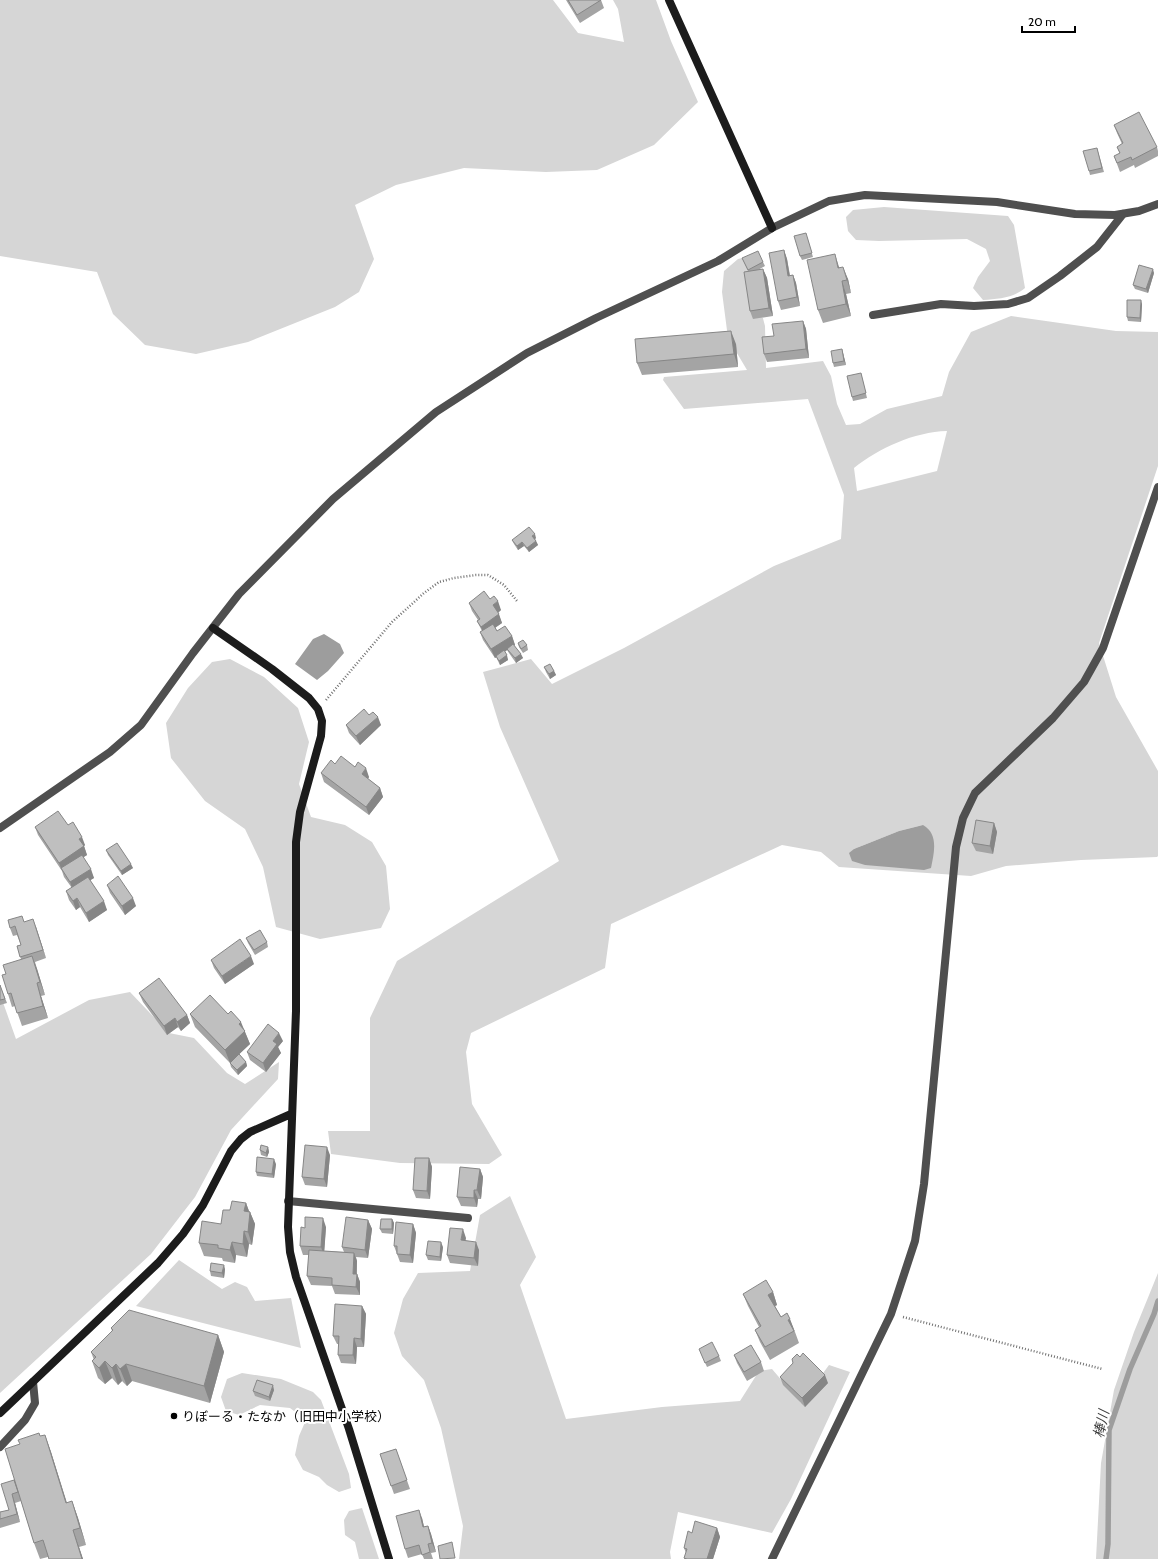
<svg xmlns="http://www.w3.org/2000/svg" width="1158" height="1559" font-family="Cabin,'Noto Sans JP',sans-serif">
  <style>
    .green { fill: #d6d6d6; fill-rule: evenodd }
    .water { fill: #9d9d9d }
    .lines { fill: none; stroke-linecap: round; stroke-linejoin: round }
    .stream { stroke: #9d9d9d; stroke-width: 5.5 }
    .path { stroke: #717171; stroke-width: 2.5; stroke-dasharray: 1 2; stroke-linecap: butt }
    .lane { stroke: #4f4f4f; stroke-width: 8 }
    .street { stroke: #4f4f4f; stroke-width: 8 }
    .secondary { stroke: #1c1c1c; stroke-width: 8 }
    .wall { fill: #a4a4a4 }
    .shaded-wall { fill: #868686 }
    .building { fill: #bfbfbf; stroke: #868686 }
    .poi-dot { fill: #000; stroke: #fff; stroke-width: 1.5 }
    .labels { text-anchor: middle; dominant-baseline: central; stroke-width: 4; stroke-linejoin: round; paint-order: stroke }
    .poi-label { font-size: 13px; fill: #000; stroke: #fff; text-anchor: start }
    .water-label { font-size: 14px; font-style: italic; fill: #3e3e3e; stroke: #fff }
  </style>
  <rect width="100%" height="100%" fill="#fff"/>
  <path class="green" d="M0,0H553L578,33L624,42L618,9L613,0H656L671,41L698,102L654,145L597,170L546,172L464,168L396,185L355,205L374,259L359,292L335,307L248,342L196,354L145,345L113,314L97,272L0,256Z
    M884,207L1008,216L1014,225L1025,288C1013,298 998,299 983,300L973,288L978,277L990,261L986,249L967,239L879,241L856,240L848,231L846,217L853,210Z
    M747,257L765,326L766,368L823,361L831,376L837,404L846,425L860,424L887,409L942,396L949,372L971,332L1011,316L1116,331L1158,332V466L1099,643L1116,697L1158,771V856L1157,857L1081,860L1006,866L971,876L839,867L821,852L782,845L611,924L605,968L471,1033L466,1052L472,1104L502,1155L489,1164L400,1163L331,1154L328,1131H370V1018L397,961L559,861L500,727L483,672L531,659L552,684L624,648L774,566L841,539L844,495L808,399L684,409L663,380L664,377L747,370L728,338L722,292L724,271L738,259ZM947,431L937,471L857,491L854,468C879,448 914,432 947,431ZM923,825L854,849L899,831Z
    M230,659L264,677L298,708L309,742L299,784L311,817L345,825L372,842L386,866L390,909L381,928L320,939L276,927L263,867L245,829L205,801L171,758L166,723L188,688L212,662Z
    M130,992L169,1033L194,1038L227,1073L245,1084L279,1062L278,1079L231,1130L195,1197L151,1254L0,1393V994L16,1039L89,1000Z
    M510,1196L536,1257L520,1285L566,1419L662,1407L740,1401L759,1371L772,1369L801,1403L829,1365L850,1372L791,1499L772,1533L678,1512L670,1552L671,1559H459L463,1526L441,1428L424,1380L402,1356L394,1333L403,1299L418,1273L470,1271L480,1215Z
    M179,1260L222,1289L235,1282L247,1287L255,1301L291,1298L301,1348L136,1306Z
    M1158,1273V1559H1096L1101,1463L1114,1390L1134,1332Z
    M242,1373L281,1379L313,1392L321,1400L349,1474L351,1488L339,1492L327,1485L319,1477L303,1470L295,1455L299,1436L306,1420L290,1408L260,1405L239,1415L226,1411L221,1397L227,1379Z
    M362,1508L379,1559H359L355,1542L345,1535L344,1520L349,1511Z"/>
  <path class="water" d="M324,634L340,644L344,653L328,671L317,680L295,664L313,639Z
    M923,825C939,834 934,853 931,868L924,870L865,865L852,861L849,853L854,849L899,831Z"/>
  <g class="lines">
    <path class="stream" d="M1106,1559L1108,1544L1109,1430L1130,1369L1154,1314L1158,1301"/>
    <path class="path" d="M326,700L392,622L424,593L439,582L454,578L476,575H488L504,585L517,601
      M903,1317L1102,1369"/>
    <path class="lane" d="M873,315L941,304L974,306L1008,304L1028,298L1060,276L1097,247L1123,214
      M288,1201L468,1218
      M0,1447L25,1420L35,1403L33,1382"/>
    <path class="street" d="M0,828L110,752L141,725L193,653L239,594L333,499L436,412L527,353L596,318L718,261L772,228L829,201L865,195L997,202L1075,214L1115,215L1139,211L1158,204
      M772,1559L891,1314L915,1241L924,1184L956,847L963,818L975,793L1053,718L1084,682L1103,648L1158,487"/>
    <path class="secondary" d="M669,0L772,228
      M213,628L272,669L309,698L318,709L322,721L321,736L300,812L296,842V1011L288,1227L290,1252L296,1277L349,1429L389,1559
      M0,1413L158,1263L183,1234L203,1205L231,1151L241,1139L250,1132L291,1114"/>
  </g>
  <path class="wall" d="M566,0H601L604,8L580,23Z
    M1114,125L1157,147L1158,151V156L1135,168L1134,165L1120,172L1114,156L1120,154L1117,147L1122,144L1117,133Z
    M1097,148L1104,172L1090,175L1089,171Z
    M807,237L813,257L802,260L800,256Z
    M784,250L787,259L790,275H793L796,283L800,306L781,310L778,301Z
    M742,258L763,262L765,266L758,270L763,269L767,278L773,316L753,319L750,311L748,271Z
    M839,267L848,279L851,293L846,294L851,316L823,323L818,310Z
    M1154,273L1148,293L1135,289L1133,285Z
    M1142,304L1141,322L1128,321L1127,317Z
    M803,321L806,329L809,358L767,362L764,354Z
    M736,344L738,367L642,375L637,363Z
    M842,349L846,365L834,367L833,363Z
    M861,373L867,398L853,401L852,397Z
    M536,538L535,539L538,545L529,552L524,546L518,550L514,544L512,540Z
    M490,599L501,610L498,613L502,623L495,628L497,631L512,636L515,645H514L523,658L516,663L509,653L507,650L504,651L508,660L500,665L496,657L495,658L483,640L480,632L482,631L477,621L478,620L472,611L469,603Z
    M518,643L527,645L528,650L523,653L519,647Z
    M544,667L554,671L556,675L550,679L546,672Z
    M369,715L381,725L360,745L349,733L346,725Z
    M335,764L355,767L369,777L368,779L380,788L383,797L369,815L324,782L321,773Z
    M994,823L997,832L993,854L976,851L972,843Z
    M68,825L85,845L84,846L87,855L83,857L94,878L90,880L107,910L89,922L80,907L76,910L69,900L66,891L72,888L64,877L62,871L38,835L35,827Z
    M106,850L133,868L122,875L108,855Z
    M107,885L136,906L125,915L110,893Z
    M24,922L36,927L46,958L35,962L45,995L41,996L48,1018L22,1026L15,1006L12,1007L8,994L6,974L21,959L17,946L21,945L17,935L13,936L10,928Z
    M246,938L267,942L268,947L255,955L248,943Z
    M211,960L254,964L225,984L214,968Z
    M0,985L7,1003L0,1005Z
    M139,993L187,1015L190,1023L181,1031L178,1027L167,1035L143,1002Z
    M190,1014L244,1030L250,1044L239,1054L246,1062L247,1066L238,1075L231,1067L230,1063L195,1027Z
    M283,1041L278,1047L281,1053L266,1072L250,1060L247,1052Z
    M268,1147L269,1152L267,1157L261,1155L260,1150Z
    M330,1155L327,1187L305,1185L302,1177Z
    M429,1158L432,1167L430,1199L416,1198L413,1190Z
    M276,1164L274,1178L257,1176L256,1172Z
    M480,1169L483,1177L481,1199H478L477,1207L461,1206L457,1197Z
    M246,1203L249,1211L250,1212L255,1224L252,1245L249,1244L247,1257L236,1255L235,1263L223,1261L222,1258L204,1256L199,1243L221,1224L230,1210Z
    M392,1219L394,1223L393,1234L382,1233L380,1229Z
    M368,1220L372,1229L368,1258L356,1257L357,1261V1274L360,1282V1295L335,1294L332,1286L311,1285L307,1276L309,1255H303L300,1246L305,1228L326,1227L324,1251L344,1252L342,1247Z
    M413,1224L416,1233L413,1263L400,1262L394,1246Z
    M466,1238L465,1240L479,1250L478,1266L450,1263L447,1255Z
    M443,1247L441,1261L428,1260L426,1255Z
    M225,1269L224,1278L211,1276L210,1271Z
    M773,1292L777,1305L775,1306L781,1317L787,1313L795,1332L799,1343L770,1360L760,1342L755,1330L759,1327L748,1306L743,1294Z
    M362,1306L366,1314L364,1347H357L356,1364L341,1363L338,1355L339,1344H337L333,1336Z
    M111,1328L218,1335L224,1352L210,1403L132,1381L127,1386L122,1381L118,1385L112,1378L105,1384L98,1378L92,1361L94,1360L91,1352L112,1331Z
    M699,1349L719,1356L721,1361L707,1367Z
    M734,1355L761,1362L764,1371L747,1381L737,1363Z
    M780,1377L828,1383L805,1407L783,1385Z
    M274,1390L270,1401L255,1396L253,1391Z
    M45,1435L51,1452L67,1503L72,1501L78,1518L86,1545L79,1547L83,1559H49L48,1557L40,1559L34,1543L21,1501L15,1503L20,1522L0,1528V1512L9,1510L20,1444Z
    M396,1449L410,1489L394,1494L380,1454Z
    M422,1518L424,1527L428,1526L431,1534L436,1552L431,1553L433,1559H424L422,1554L408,1558L405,1549Z
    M717,1528L720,1537L713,1559H684V1558L686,1553L684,1548L692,1533Z"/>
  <path class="shaded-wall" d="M784,250L787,259L791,284L788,276Z
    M835,254L843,280L838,268Z
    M843,267L848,279L851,293Z
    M763,269L767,278L773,316L769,308Z
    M1153,269L1154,273L1148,293L1146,289Z
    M793,275L796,283L800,306L797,297Z
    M842,281L846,294L851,316L846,304Z
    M1141,300L1142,304L1141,322L1140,318Z
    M803,321L806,329L809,358L806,349Z
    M731,331L736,344L738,367L734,354Z
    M842,349L846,365L844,361Z
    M535,534L536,538L534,540L532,536Z
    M536,541L538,545L529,552L527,548Z
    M522,542L524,546L518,550L517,546Z
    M498,601L501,610L496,614L493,605Z
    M499,614L502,623L484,635L481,627Z
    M512,636L515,645L495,658L491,649Z
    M521,654L523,658L516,663L515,658Z
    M507,655L508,660L500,665L499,661Z
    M554,671L556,675L550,679L549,674Z
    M378,717L381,725L360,745L356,736Z
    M366,768L369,777L365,783L362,774Z
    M380,788L383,797L369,815L366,807Z
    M994,823L997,832L993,854L990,846Z
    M82,837L85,845L84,846L87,855L63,871L61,868L62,871L59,863L79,839Z
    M131,864L133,868L122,875L121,871Z
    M91,869L94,878L73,891L70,882Z
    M77,898L80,907L76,910L73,901Z
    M133,898L136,906L125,915L122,906Z
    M104,901L107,910L89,922L86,913Z
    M33,919L36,927L46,958L43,950Z
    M32,956L37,969L45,995L40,982Z
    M251,956L254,964L225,984L222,976Z
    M37,983L41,996L48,1018L43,1006Z
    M187,1015L190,1023L181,1031L177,1022Z
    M175,1018L178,1027L167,1035L164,1026Z
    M241,1022L250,1044L230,1063L225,1050L239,1024Z
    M279,1033L283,1041L278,1047L281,1053L266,1072L263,1063L273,1041Z
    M246,1062L247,1066L238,1075L237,1070Z
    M268,1147L269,1152L267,1157L266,1153Z
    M327,1147L330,1155L327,1187L324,1179Z
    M429,1158L432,1167L430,1199L427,1191Z
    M274,1159L276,1164L274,1178L272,1174Z
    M480,1169L483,1177L481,1199L477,1190Z
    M474,1190L478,1199L477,1207L474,1198Z
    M246,1203L250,1214V1212L255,1224L252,1245L248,1232L244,1211Z
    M323,1218L326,1227L324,1256L321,1247Z
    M392,1219L394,1223L393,1234L392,1229Z
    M368,1220L372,1229L368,1258L365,1250Z
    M413,1224L416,1233L413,1263L410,1255Z
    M463,1229L466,1238L464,1248L461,1240Z
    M244,1231L249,1244L247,1257L243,1244Z
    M232,1242L236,1255L235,1263L230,1250Z
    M441,1242L443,1247L441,1261L440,1257Z
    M476,1242L479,1250L478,1266L474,1258Z
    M354,1253L357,1261L356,1282L353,1274Z
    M224,1265L225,1269L224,1278L222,1273Z
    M357,1274L360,1282V1295L356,1287Z
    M773,1292L777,1305L773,1307L768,1295Z
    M362,1306L366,1314L364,1347L361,1339Z
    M790,1319L795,1332L788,1320Z
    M218,1335L224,1352L210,1403L204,1386Z
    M354,1338L357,1347L356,1364L353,1355Z
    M105,1361L112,1378L105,1384L99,1368Z
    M116,1364L122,1381L118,1385L112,1368Z
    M126,1364L132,1381L127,1386L120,1369Z
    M825,1375L828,1383L805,1407L802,1398Z
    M273,1385L274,1390L270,1401L269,1397Z
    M45,1435L51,1452L72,1520L66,1503Z
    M12,1494L15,1503L20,1522L17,1514Z
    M72,1501L78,1518L86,1545L80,1528Z
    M419,1510L422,1518L426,1535L423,1527Z
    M428,1526L431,1534L436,1552L432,1543Z
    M717,1528L720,1537L713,1559H707Z
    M73,1530L79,1547L83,1559H82Z"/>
  <path class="building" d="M568,0H601L577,15Z
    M1139,112L1157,147L1132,160L1131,157L1117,163L1114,156L1120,153L1117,147L1123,143L1114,125Z
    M1097,148L1102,168L1089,171L1083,151Z
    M806,233L812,253L800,256L794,236Z
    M784,250L788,276L793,275L797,297L778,301L769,253Z
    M758,251L763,262L748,270L742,258Z
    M835,254L838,268L843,267L847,280L842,281L846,304L818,310L807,260Z
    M1139,265L1153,269L1146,289L1133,285Z
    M763,269L769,308L750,311L744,272Z
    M1127,300H1141L1140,318L1127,317Z
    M803,321L806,349L764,354L762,337L774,336L772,324Z
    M731,331L734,354L637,363L635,339Z
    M842,349L844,361L833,363L831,351Z
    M861,373L866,393L852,397L847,376Z
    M529,527L535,534L532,536L536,541L527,548L522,542L517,546L512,540Z
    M484,591L490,599L494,596L498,601L493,605L499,614L481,627L477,621L480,619L469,603Z
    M493,624L497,631L505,626L512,636L491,649L480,632Z
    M523,640L527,645L521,649L518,643Z
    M513,644L521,654L515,658L507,649Z
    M504,650L507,655L499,661L496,656Z
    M550,664L554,671L549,674L544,667Z
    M364,709L369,715L373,712L378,717L356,736L346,725Z
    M341,756L355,767L358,762L366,768L362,774L380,788L366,807L321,773L331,760L335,764Z
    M58,811L68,825L73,822L82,837L79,839L84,846L59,863L35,827Z
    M976,820L994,823L990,846L972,843Z
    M117,843L131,864L121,871L106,850Z
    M82,855L91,869L70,882L61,868Z
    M118,876L133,898L122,906L107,885Z
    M88,877L104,901L86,913L77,898L73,901L66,891Z
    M22,916L24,922L33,919L43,950L20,957L17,946L21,945L15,926L10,928L8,920Z
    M260,930L267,942L254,950L246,938Z
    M240,939L251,956L222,976L211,960Z
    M32,956L40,982L37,983L43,1006L17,1013L11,993L8,994L2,975L6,974L3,965Z
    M159,978L187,1015L177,1022L175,1018L164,1026L139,993Z
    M0,985L5,999L0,1000Z
    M210,995L228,1014L231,1011L241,1022L239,1024L245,1031L225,1050L190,1014Z
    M268,1024L279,1033L273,1041L277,1044L263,1063L247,1052Z
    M239,1054L246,1062L237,1070L230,1063Z
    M261,1145L268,1147L266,1153L260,1150Z
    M305,1145L327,1147L324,1179L302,1177Z
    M257,1157L274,1159L272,1174L256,1172Z
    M415,1158H429L427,1191L413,1190Z
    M460,1167L480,1169L477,1190H474V1198L457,1197Z
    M232,1201L246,1203L244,1211L250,1212L248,1232L244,1231L243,1244L232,1242L230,1250L218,1248V1245L199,1243L202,1221L221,1224L223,1210H230Z
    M305,1217L323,1218L321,1247L300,1246L301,1227L305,1228Z
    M346,1217L368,1220L365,1250L342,1247Z
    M381,1219H392V1229H380Z
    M396,1222L413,1224L410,1255L397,1254V1246H394Z
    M450,1228L463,1229L461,1240L476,1242L474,1258L447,1255Z
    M428,1241L441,1242L440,1257L426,1255Z
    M309,1250L354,1253L353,1274H357L356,1287L332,1285V1278L307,1276Z
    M211,1263L224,1265L222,1273L210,1271Z
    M766,1280L773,1292L768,1295L781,1317L787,1313L790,1319L788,1320L794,1331L765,1347L755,1330L761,1326L743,1294Z
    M335,1304L362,1306L361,1339L354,1338L353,1355H338L339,1336H333Z
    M129,1310L218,1335L204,1386L126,1364L120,1369L116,1364L112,1368L105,1361L99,1368L92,1361L96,1357L91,1352L113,1330L111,1328Z
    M712,1342L719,1356L705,1363L699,1349Z
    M751,1345L761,1362L744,1372L734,1355Z
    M803,1353L825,1375L802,1398L780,1377L793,1363L792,1359L797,1354L800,1357Z
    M257,1380L273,1385L269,1397L253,1391Z
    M39,1433L40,1436L45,1435L66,1503L72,1501L80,1528L73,1530L82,1559H49L43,1540L34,1543L5,1449L20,1444L18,1440Z
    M396,1449L407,1480L391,1486L380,1454Z
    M14,1480L18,1492L12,1494L17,1514L0,1519V1512L9,1510L1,1484Z
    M419,1510L423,1527L428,1526L432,1543L428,1544L430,1552L422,1555L419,1545L405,1549L396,1516Z
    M695,1521L717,1528L707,1559H687L684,1558L687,1549L684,1548L688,1531L692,1533Z
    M452,1542L455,1558L440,1559L438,1546Z"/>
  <circle class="poi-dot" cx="174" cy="1416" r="4"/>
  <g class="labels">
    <g class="poi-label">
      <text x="182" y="1416">りぼーる・たなか（旧田中小学校）</text>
    </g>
    <g class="water-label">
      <text transform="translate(1101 1424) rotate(-78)">棒川</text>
    </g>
  </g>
  <path d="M1022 26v6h53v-6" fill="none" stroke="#000000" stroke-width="2"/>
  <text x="1028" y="26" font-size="12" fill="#000000" stroke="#ffffff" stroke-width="3" paint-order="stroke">20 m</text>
</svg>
